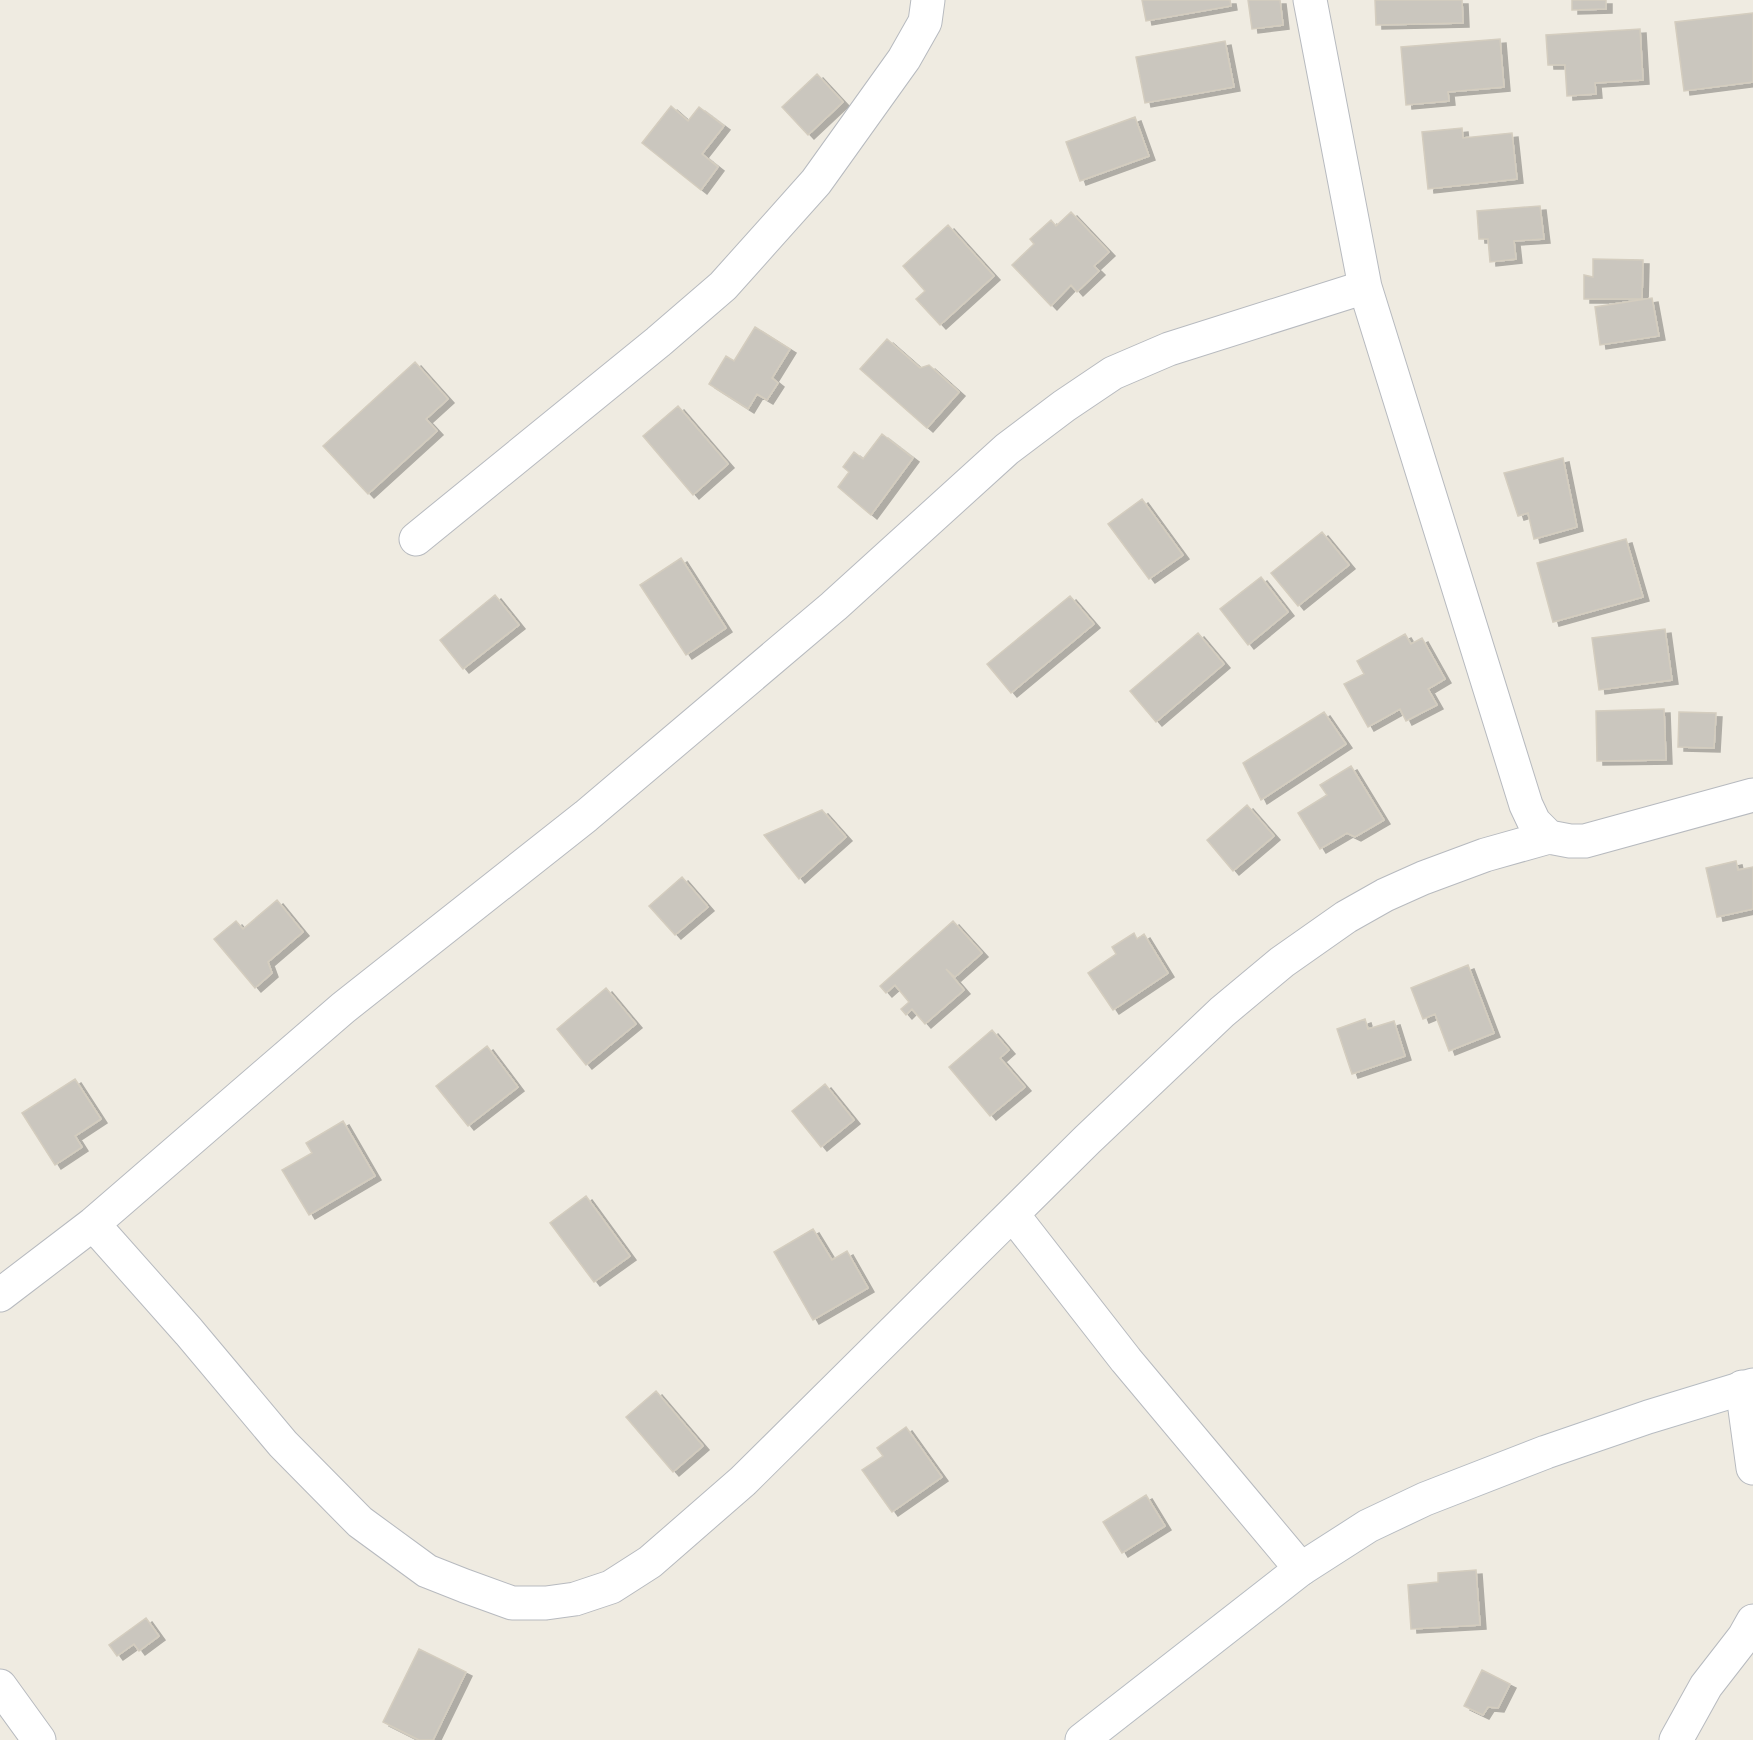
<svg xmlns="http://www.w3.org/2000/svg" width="1753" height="1740" font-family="Commissioner,sans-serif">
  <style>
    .building { fill: #cac6be; stroke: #d4cdbf; stroke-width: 1.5; filter: url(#shadow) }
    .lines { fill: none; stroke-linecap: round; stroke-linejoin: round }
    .street-casing { stroke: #b7babf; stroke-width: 35 }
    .secondary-casing { stroke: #b7bcc2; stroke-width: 35 }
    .street { stroke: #fff; stroke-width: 33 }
    .secondary { stroke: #fff; stroke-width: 33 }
  </style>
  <defs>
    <filter id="shadow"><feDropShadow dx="6" dy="4" stdDeviation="0" flood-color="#0004"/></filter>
  </defs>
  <rect width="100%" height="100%" fill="#efebe1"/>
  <path class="building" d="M1142,0H1230L1231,6L1146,21Z
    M1248,0H1280L1283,25L1252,29Z
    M1375,0H1462L1463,23L1376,25Z
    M1572,0H1606V9L1572,10Z
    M1753,13V82L1684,91L1675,22Z
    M1640,29L1643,80L1595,83L1596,94L1567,96L1565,65H1548L1546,35Z
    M1500,39L1504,87L1448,92L1449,101L1406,105L1401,47Z
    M1225,41L1234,87L1145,103L1136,57Z
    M817,74L843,102L808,135L782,107Z
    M671,106L688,121L699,107L724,126L702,154L718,167L701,190L642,143Z
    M1135,117L1149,156L1080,181L1066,142Z
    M1462,128L1463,138L1512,133L1517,179L1428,189L1422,132Z
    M1540,206L1544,239L1514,241L1516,259L1490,262L1488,239H1479L1477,211Z
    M1071,212L1109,252L1094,266L1099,271L1077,292L1071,285L1051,306L1012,265L1034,244L1030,239L1051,220L1056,226Z
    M948,225L994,276L940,325L916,299L925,291L903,266Z
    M1593,259L1643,260L1642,299H1584V275L1593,277Z
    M1652,298L1659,336L1600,345L1595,307Z
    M755,327L790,349L772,378L778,383L767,400L757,394L748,409L709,384L726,356L734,361Z
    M887,339L920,368L929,365L959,392L927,428L860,369Z
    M415,362L448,399L426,419L437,431L368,494L323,446Z
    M678,406L728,464L693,495L643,436Z
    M882,434L913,458L871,515L838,487L849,472L843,467L854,452L863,459Z
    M1563,458L1577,527L1534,539L1528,513L1518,516L1504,473Z
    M1142,499L1183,555L1149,579L1108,524Z
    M1322,532L1349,565L1298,606L1271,573Z
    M1626,539L1643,597L1553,622L1537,563Z
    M681,558L726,628L686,655L640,585Z
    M1261,577L1288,612L1248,645L1220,609Z
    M495,595L519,625L463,669L440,640Z
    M1070,596L1094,624L1011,693L987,664Z
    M1665,629L1672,680L1599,690L1592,638Z
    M1198,633L1224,664L1156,722L1130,691Z
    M1405,634L1411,644L1422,638L1445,679L1428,689L1437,705L1406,721L1400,709L1368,727L1344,684L1364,674L1357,661Z
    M1664,709L1666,760L1597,761L1596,711Z
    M1324,712L1346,744L1261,800L1243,763Z
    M1679,712L1716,713L1714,748L1678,747Z
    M1351,766L1384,820L1355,837L1347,833L1320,849L1298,813L1327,795L1320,785Z
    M1247,805L1274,836L1233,871L1207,840Z
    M822,810L846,837L799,879L764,835Z
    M1736,861L1738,870L1753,867V909L1717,917L1706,868Z
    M682,877L708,907L675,935L649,906Z
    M277,900L303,932L268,962L272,973L255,988L214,939L236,921L243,929Z
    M953,921L982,953L955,977L946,969L964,990L925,1024L912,1009L906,1015L901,1009L909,1002L895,985L886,993L880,986Z
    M1134,933L1137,939L1144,934L1168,973L1113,1010L1088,973L1116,954L1112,947Z
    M1468,965L1494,1033L1449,1051L1435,1014L1423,1019L1411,988Z
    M606,988L636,1024L586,1065L557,1029Z
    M1365,1019L1368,1029L1394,1021L1405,1056L1352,1074L1337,1029Z
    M992,1030L1009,1050L1000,1058L1025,1087L990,1116L949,1067Z
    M487,1046L518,1087L468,1126L436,1086Z
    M75,1079L101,1119L75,1136L82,1147L55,1165L22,1113Z
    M825,1084L854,1120L821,1147L792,1111Z
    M343,1121L375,1176L309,1215L282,1170L312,1153L306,1143Z
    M586,1196L630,1256L594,1282L550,1223Z
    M813,1229L832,1260L847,1251L868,1288L813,1320L774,1252Z
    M656,1391L703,1446L673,1472L626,1417Z
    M906,1427L942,1477L892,1512L862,1470L883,1456L877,1448Z
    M1146,1495L1165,1526L1122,1553L1103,1522Z
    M1476,1570L1480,1625L1411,1629L1408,1585L1438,1582V1573Z
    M146,1618L159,1636L139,1651L134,1644L117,1656L109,1645Z
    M419,1649L466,1672L433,1740H419L383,1722Z
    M1482,1670L1510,1684L1498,1708L1488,1707L1483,1715L1464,1706Z"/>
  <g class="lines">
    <defs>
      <path id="street" d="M1310,0L1365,287L1526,805L1534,822L1549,837
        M416,539L658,342L723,286L816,182L904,59L925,22L928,0
        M1013,1215L1126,1360L1301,1569
        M93,1224L189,1332L283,1444L360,1522L427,1571L465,1586L512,1603H546L575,1599L611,1587L650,1562L743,1481L1087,1140L1222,1012L1282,962L1346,917L1385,895L1423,878L1485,855L1549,837L1570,841H1585L1753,795
        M0,1295L93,1224L343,1008L586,816L834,606L1007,449L1064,406L1113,373L1169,349L1365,287
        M1742,1387L1753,1468
        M0,1686L39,1740
        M1676,1740L1706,1686L1744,1637L1753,1621"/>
      <path id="secondary" d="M1082,1740L1301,1569L1368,1526L1425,1499L1546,1452L1648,1417L1753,1385"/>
    </defs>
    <use href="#street" class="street-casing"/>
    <use href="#secondary" class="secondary-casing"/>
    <use href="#street" class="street"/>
    <use href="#secondary" class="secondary"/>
  </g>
</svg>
